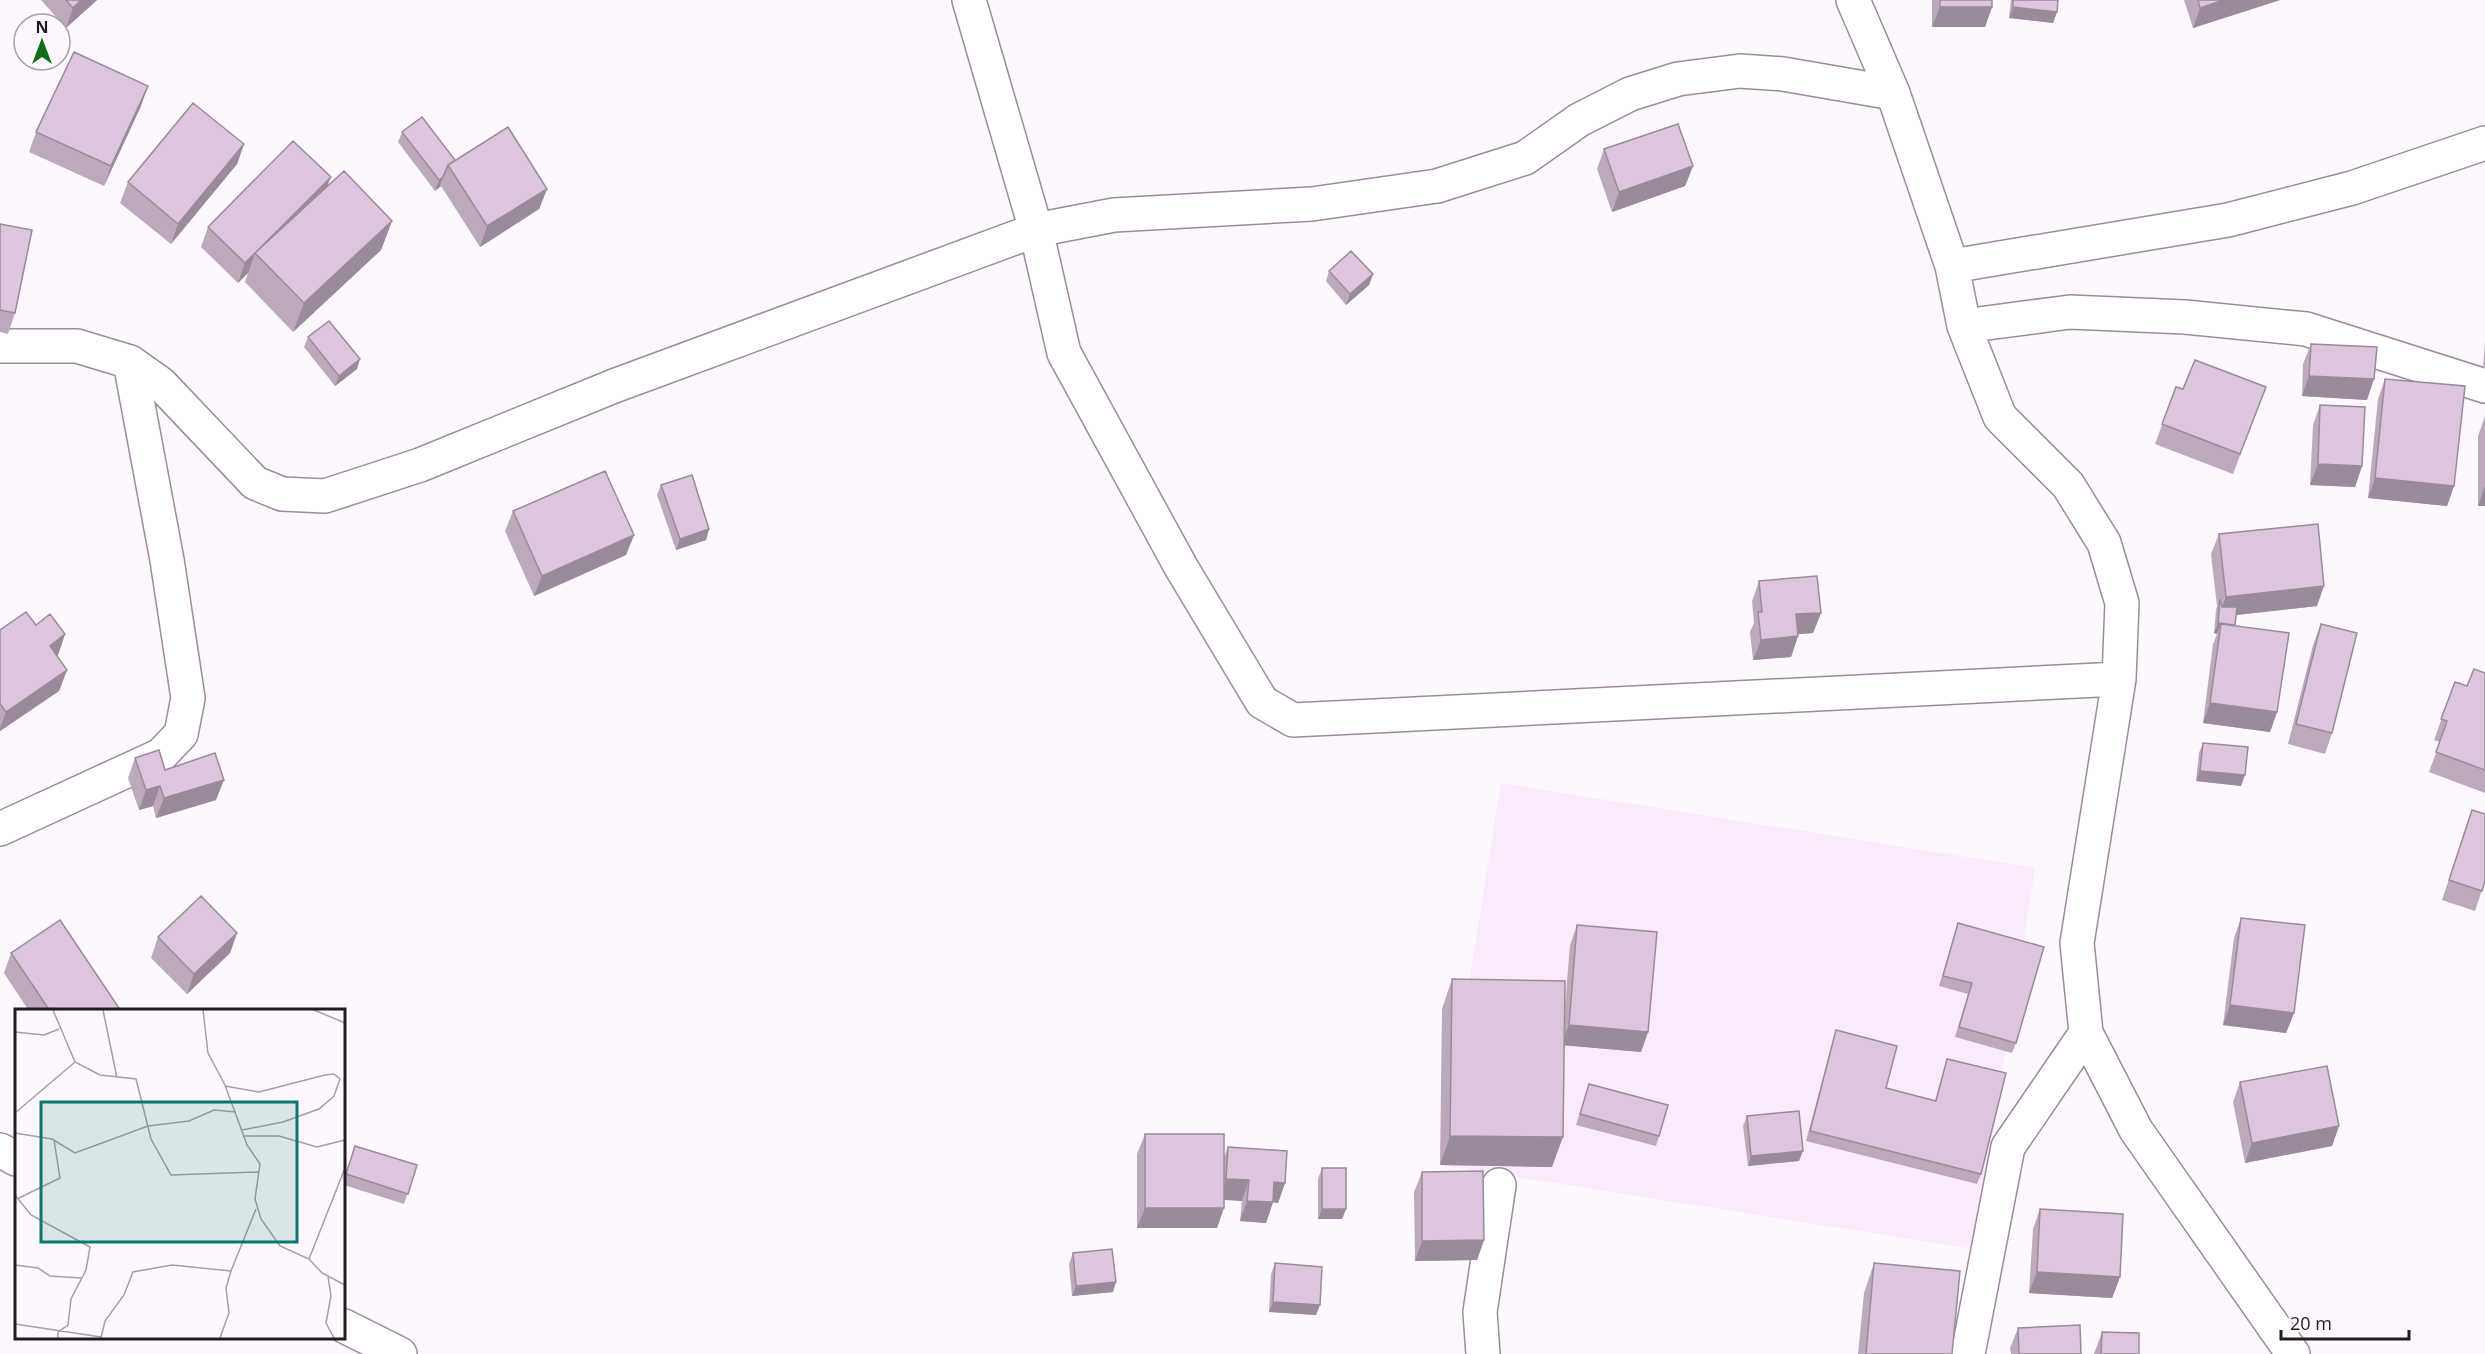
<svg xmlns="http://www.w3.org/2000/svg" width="2485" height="1354" font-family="'Open Sans',sans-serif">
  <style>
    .built { fill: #fbe9fc }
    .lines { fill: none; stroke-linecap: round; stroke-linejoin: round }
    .minor-casing { stroke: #9e89a0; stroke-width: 36 }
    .minor { stroke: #fff; stroke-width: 33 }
    .wall { fill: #bda9be }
    .shaded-wall { fill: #9a8a9b }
    .building { fill: #dcc5dd; stroke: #9a8a9b; stroke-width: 1.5 }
    .inset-road { fill: none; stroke: #a69fa6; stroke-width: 1.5 }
    .view { fill: #0f766e; fill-opacity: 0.15; stroke: #0f766e; stroke-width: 3 }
    .inset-edge { fill: none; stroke: #231a23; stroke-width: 3 }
  </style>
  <rect width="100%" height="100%" fill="#fdf8fd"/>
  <path class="built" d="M1501,783L2035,868L1974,1249L1440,1165Z"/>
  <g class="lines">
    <defs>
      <path id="minor" d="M969,0L1036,230L1064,353L1181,567L1262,702L1293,720L2119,679
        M1853,0L1893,93L1952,266L1964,326L2000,417L2068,485L2104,543L2122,603L2119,679L2077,943L2086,1033L2136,1130L2293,1354
        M1952,266L2228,220L2352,188L2485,143
        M1964,326L2070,312L2185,317L2306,329L2485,386
        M0,346H77L130,362L161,384L255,483L282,494L325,496L420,465L614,386L1036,230L1114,215L1312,204L1437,186L1525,158L1579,120L1630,94L1678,79L1740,71L1783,74L1893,93
        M0,829L161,755L181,734L188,698L167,560L130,362
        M0,1150L16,1159
        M344,1326L400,1354
        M1483,1354L1480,1312L1499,1185
        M1968,1354L2008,1147L2086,1033"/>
    </defs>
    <use href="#minor" class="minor-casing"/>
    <use href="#minor" class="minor"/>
  </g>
  <path class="wall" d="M41,0H97L66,28Z
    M1932,0H1992V7L1985,27H1932Z
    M2011,0H2058L2057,12L2053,23L2009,18Z
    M2184,0H2280L2193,28Z
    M141,106L104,186L29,152L36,132Z
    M402,132L455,160L547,189L539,209L480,247L441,186L435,191L398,142Z
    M244,144L237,164L171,244L120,203L128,182Z
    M1604,149L1693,166L1685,186L1612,212L1597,169Z
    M327,186L392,221L381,250L293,332L245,282L248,273L238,283L201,247L208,227Z
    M0,224L15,313L8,334L0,332Z
    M1329,271L1373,274L1369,285L1346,305L1326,281Z
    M308,337L357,369L335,386L304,347Z
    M2485,341V368H2483Z
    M2311,344L2367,400L2302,396L2303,364Z
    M2385,379L2454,486L2447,506L2368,498L2378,399Z
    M2176,387L2183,389L2266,387L2233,474L2155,444Z
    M2320,405L2362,466L2355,487L2310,485L2313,425Z
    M2485,416V506H2478V436Z
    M661,485L709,529L706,540L676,550L657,495Z
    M513,511L634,535L626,555L534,596L505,531Z
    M2219,534L2317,606L2236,615L2235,626L2277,712L2270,732L2203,723L2213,644L2217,634L2214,633L2216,610L2217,606L2211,554Z
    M1759,581L1821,613L1813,633L1798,634V636L1791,657L1753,660L1750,632L1754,623L1752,601Z
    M2321,624L2332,733L2325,754L2288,744L2313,645Z
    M36,625L65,634L58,655L56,656L67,670L59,691L0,731V630Z
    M2485,673V793L2429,772L2440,742L2434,740L2455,682L2467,686Z
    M2203,743L2241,786L2196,781L2199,753Z
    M135,758L165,770L216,800L156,818L153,806L139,810L128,778Z
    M2472,810L2485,881L2475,911L2442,900Z
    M2241,918L2294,1013L2286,1033L2223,1025L2234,938Z
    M1958,923L2016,1043L2012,1053L1955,1037L1968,994L1939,986Z
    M1577,925L1648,1032L1641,1052L1564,1045L1552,1167L1440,1165L1442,1009L1452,979L1565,1007L1570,945Z
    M237,933L230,953L187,994L151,958L158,937Z
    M11,953L121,1011H29L4,973Z
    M1836,1030L1886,1088L1935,1101L1947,1059L1981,1174L1977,1184L1806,1141L1833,1041Z
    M2240,1082L2339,1126L2332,1146L2245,1163L2233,1102Z
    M1589,1084L1659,1136L1656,1146L1576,1125Z
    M1747,1116L1799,1161L1748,1166L1743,1126Z
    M1145,1134L1224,1157L1228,1147L1285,1183L1278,1203L1273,1202L1266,1223L1240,1221L1242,1201L1224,1200L1217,1228H1137V1154Z
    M355,1146L417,1165L404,1204L344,1185V1181Z
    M1322,1168L1346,1209L1342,1219H1318V1179Z
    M1422,1172L1484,1240L1477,1260L1415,1261L1414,1192Z
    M2040,1209L2120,1277L2112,1298L2029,1293L2033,1229Z
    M1073,1253L1113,1292L1072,1296L1069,1264Z
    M1275,1263L1316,1315L1269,1312L1271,1274Z
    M1874,1263L1952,1354H1858L1864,1293Z
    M2018,1328L2081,1354H2011L2010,1348Z
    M2102,1332L2139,1354H2094Z"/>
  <path class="shaded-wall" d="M81,0H97L66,28L73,8Z
    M2224,0H2280L2193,28L2200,8Z
    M1940,7H1992L1985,27H1932Z
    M2013,7L2057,12L2053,23L2009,18Z
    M148,86L141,106L104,186L111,166Z
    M244,144L237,164L171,244L178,224Z
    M1693,166L1685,186L1612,212L1619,192Z
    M331,177L323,197L255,253Z
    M443,177L440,185L441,186L435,191L439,180Z
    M547,189L539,209L480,247L487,226Z
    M392,221L381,250L293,332L304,303Z
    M255,253L248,273L238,283L245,263Z
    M1373,274L1369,285L1346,305L1350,294Z
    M360,359L357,369L335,386L339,376Z
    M2309,376L2374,379L2367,400L2302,396Z
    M2318,464L2362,466L2355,487L2310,485Z
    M2375,478L2454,486L2447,506L2368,498Z
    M2485,486V506H2478Z
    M709,529L706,540L676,550L680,539Z
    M634,535L626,555L534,596L542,576Z
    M2324,586L2317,606L2218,617L2226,597Z
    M1821,613L1813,633L1789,635L1796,614Z
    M2218,623L2235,625L2221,624L2217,634L2214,633Z
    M65,634L58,655L42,666L50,646Z
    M1798,636L1791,657L1753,660L1761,640Z
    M67,670L59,691L0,731V728L6,712Z
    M2210,703L2277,712L2270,732L2203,723Z
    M2200,771L2245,775L2241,786L2196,781Z
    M224,780L216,800L156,818L164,798Z
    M160,786L153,806L139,810L146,790Z
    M237,933L230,953L187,994L194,974Z
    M2230,1005L2294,1013L2286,1033L2223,1025Z
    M1569,1025L1648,1032L1641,1052L1561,1045Z
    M2339,1126L2332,1146L2245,1163L2252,1143Z
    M1450,1136L1563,1137L1552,1167L1440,1165Z
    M1803,1151L1799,1161L1748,1166L1751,1156Z
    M1226,1179L1249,1180L1242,1201L1218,1199Z
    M1274,1182L1285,1183L1278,1203L1273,1202L1266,1223L1240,1221L1247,1201Z
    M1145,1208H1224L1217,1228H1137Z
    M1322,1209H1346L1342,1219H1318Z
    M1484,1240L1477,1260L1415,1261L1422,1241Z
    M2037,1272L2120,1277L2112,1298L2029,1293Z
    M1116,1282L1113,1292L1072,1296L1076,1286Z
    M1273,1302L1320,1305L1316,1315L1269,1312Z"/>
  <path class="building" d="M66,0H81L73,8Z
    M1940,0H1992V7H1940Z
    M2013,0H2058L2057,12L2013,7Z
    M2198,0H2224L2200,8Z
    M74,52L148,86L111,166L36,132Z
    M193,103L244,144L178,224L128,182Z
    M422,117L455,160L448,165L443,177L439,180L402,132Z
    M1678,124L1693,166L1619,192L1604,149Z
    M508,127L547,189L487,226L448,165Z
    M293,141L331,177L245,263L208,227Z
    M344,171L392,221L304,303L255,253Z
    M0,224L32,230L15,313L0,310Z
    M1351,251L1373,274L1350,294L1329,271Z
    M329,321L360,359L339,376L308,337Z
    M2311,344L2377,347L2374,379L2309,376Z
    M2195,360L2266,387L2240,454L2162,424L2176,387L2183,389Z
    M2385,379L2465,386L2454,486L2375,478Z
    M2320,405L2365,407L2362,466L2318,464Z
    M605,471L634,535L542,576L513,511Z
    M692,475L709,529L680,539L661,485Z
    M2318,524L2324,586L2226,597L2219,534Z
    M1817,576L1821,613L1796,614L1798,636L1761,640L1758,612H1762L1759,581Z
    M2220,599L2222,607H2237L2235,625L2218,623Z
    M26,612L36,625L50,614L65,634L50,646L67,670L6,712L0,704V630Z
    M2221,624L2289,633L2277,712L2210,703Z
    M2321,624L2357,633L2332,733L2296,724Z
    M2474,669L2485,673V770L2436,752L2447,721L2441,719L2455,682L2467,686Z
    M2203,743L2248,747L2245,775L2200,771Z
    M159,750L165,770L215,753L224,780L164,798L160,786L146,790L135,758Z
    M2472,810L2485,814V881L2482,891L2449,880Z
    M201,896L237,933L194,974L158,937Z
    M2241,918L2305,925L2294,1013L2230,1005Z
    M60,920L121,1011H50L11,953Z
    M1958,923L2044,947L2016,1043L1959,1027L1972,983L1943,976Z
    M1577,925L1657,932L1648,1032L1569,1025Z
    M1452,979L1565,981L1563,1137L1450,1136Z
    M1836,1030L1897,1046L1886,1088L1936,1101L1947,1059L2006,1073L1981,1174L1810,1131Z
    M2327,1066L2339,1126L2252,1143L2240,1082Z
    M1589,1084L1668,1105L1659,1136L1580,1114Z
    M1799,1111L1803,1151L1751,1156L1747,1116Z
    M1145,1134H1224V1208H1145Z
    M355,1146L417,1165L408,1194L346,1174Z
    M1228,1147L1287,1151L1285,1183L1274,1182L1273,1202L1247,1201L1249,1180L1226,1179Z
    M1322,1168H1346V1209H1322Z
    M1483,1171L1484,1240L1422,1241V1172Z
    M2040,1209L2123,1214L2120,1277L2037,1272Z
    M1112,1249L1116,1282L1076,1286L1073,1253Z
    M1275,1263L1322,1267L1320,1305L1273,1302Z
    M1874,1263L1960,1271L1952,1354H1866Z
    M2080,1325L2081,1354H2019L2018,1328Z
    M2102,1332L2139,1333V1354H2101Z"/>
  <g transform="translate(15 1009)">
    <rect width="330" height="330" fill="#fdf8fd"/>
    <path class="inset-road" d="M38,1L60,53L85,66L121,70L136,130L156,166L244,163M88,1L102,69M188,1L193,44L210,76L232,136L245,155L240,190L246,210L265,237L294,250L307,264L330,276M299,1L330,14M0,23L29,26L44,20M210,77L244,83L310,66L319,65L325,70L319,87L304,100L268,113L227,121M0,104L60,53M0,124L37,130L60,144L133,117L174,112L199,101L221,103M228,127H264L302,138L330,131M0,186L16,206L75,238L71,261L56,290L53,316L43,323V329M2,190L45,169L39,131M294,250L330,159M0,256L23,259L35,267L66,269M313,268L316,287L311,314L319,329M0,315L86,328M86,329L90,312L109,286L118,263L157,256L216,262M205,329L214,304L211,279L216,262L241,200"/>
    <path class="view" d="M26,93H282V233H26Z"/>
    <rect width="330" height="330" class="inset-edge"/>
  </g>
  <g transform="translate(42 42)"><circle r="28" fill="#fdf8fd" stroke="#a69fa6" stroke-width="1.5"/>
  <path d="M0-4.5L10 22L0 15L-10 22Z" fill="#0e6e1c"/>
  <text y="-9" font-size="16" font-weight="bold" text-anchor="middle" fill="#231a23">N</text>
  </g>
  <path d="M2281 1330v9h128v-9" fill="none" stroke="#231a23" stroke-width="3"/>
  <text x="2290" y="1330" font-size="18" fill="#231a23" stroke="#fdf8fd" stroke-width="4.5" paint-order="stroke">20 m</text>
</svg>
